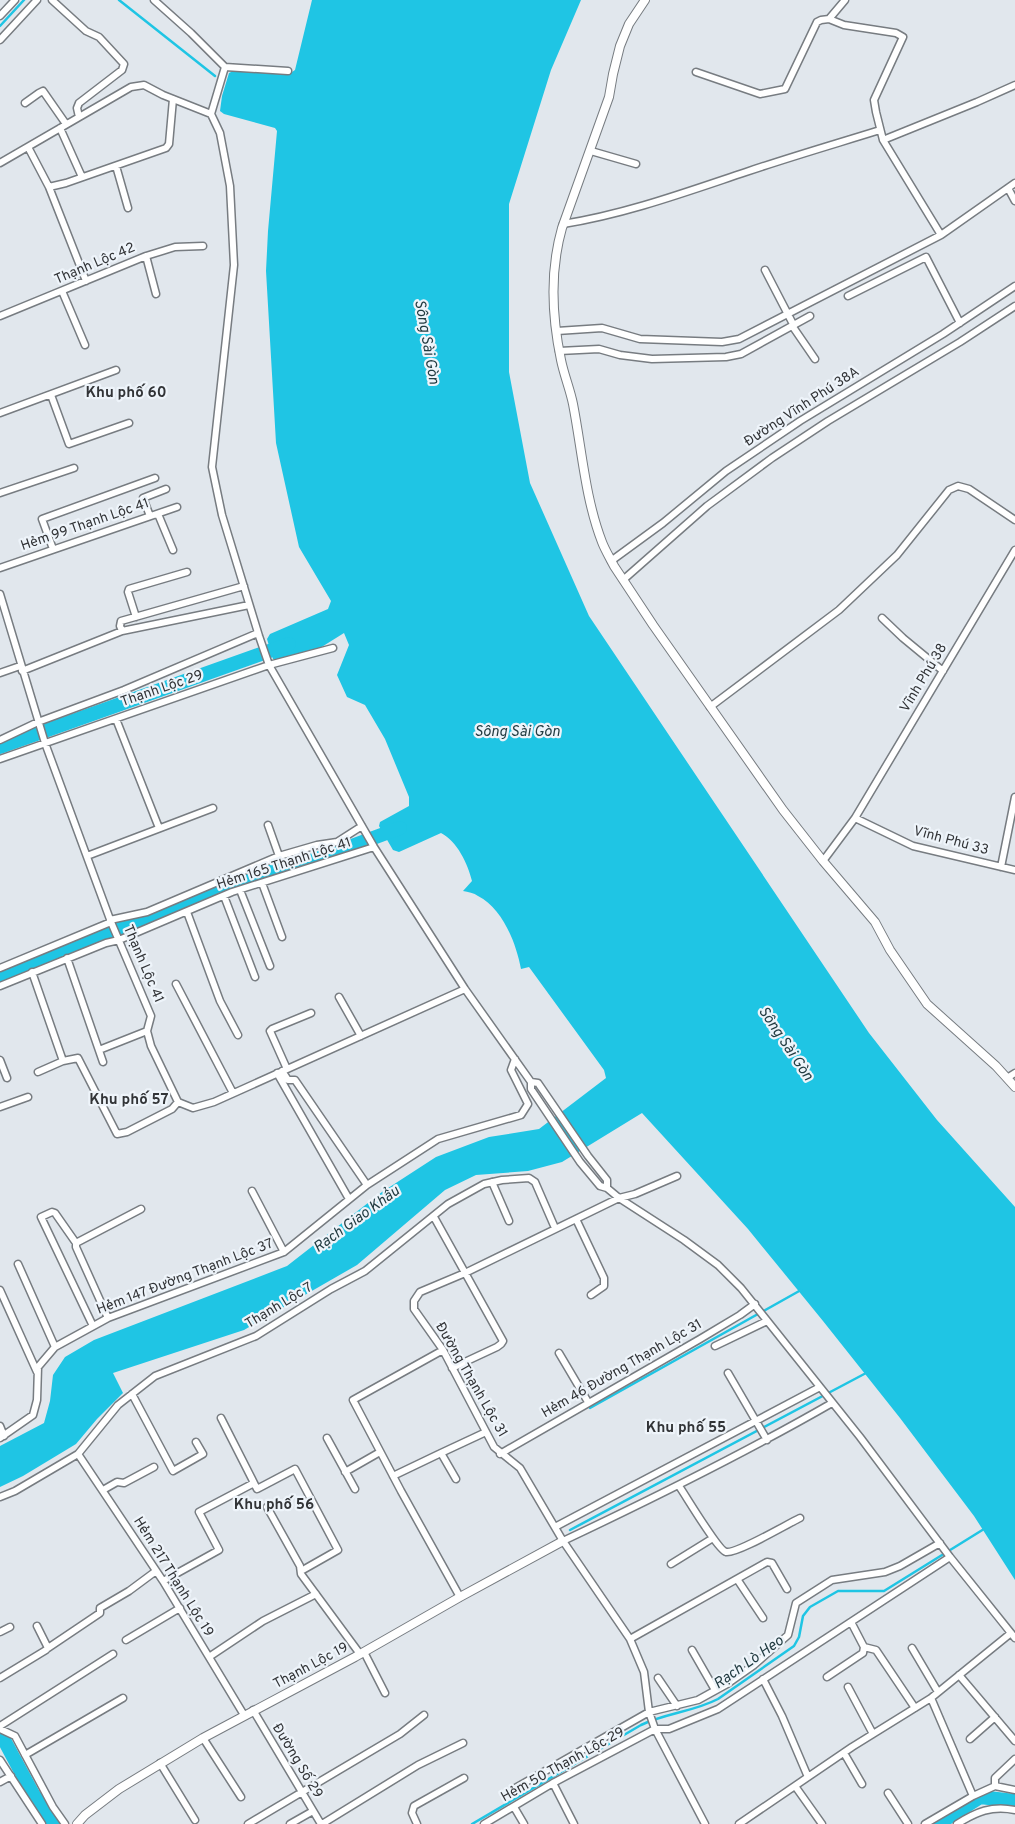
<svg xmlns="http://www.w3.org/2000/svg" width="1015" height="1824" font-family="Overpass,sans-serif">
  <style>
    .water { fill: #1fc5e4 }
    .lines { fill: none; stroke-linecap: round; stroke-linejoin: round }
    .stream { stroke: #1fc5e4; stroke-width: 2.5 }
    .river { stroke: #1fc5e4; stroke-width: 14 }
    .minor-casing { stroke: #777c81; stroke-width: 9 }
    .tertiary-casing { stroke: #777c81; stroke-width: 10 }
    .minor { stroke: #fff; stroke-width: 6 }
    .tertiary { stroke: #fff; stroke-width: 8 }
    .labels { text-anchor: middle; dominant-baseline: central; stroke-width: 4.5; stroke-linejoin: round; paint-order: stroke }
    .street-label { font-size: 14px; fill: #323437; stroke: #eef4fa }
    .water-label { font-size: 15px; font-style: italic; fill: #223b41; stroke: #eef4fa }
    .neighbourhood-label { font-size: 15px; font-weight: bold; fill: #323437; stroke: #eef4fa }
  </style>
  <rect width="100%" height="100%" fill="#e1e7ed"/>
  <path class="water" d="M312,0H581L551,70L509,204V372L530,483L589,616L869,1033L937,1120L1015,1207V1580L974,1516L900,1418L823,1321L748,1229L642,1113L562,1162L528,1171L476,1175L445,1190L357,1265L244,1330L113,1373L123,1393L97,1419L76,1444L23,1476L0,1487V1446L44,1423L50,1401L53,1375L65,1357L94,1340L287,1266L382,1192L436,1157L489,1137L539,1129L606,1078L604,1070L529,967L521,969C516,943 503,909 478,896C474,893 468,892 463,891L472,881C468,864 457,841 441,833L399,852L393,850L379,826L380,822L409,806V797L385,739L365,705L347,697L337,675L349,645L344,633L320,648L279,661L273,659L267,639L270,634L328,609L331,601L299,547L276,443L266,271L268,231L277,131L275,128L224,114L220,111L222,96L229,73L235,70L289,74L295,70Z"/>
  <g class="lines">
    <path class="stream" d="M119,0L215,76
      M0,26L24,0
      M590,1408L801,1290
      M570,1530L868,1372
      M472,1824L641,1725C666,1713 693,1712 718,1699L794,1646L799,1637L803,1616L810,1607L838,1591H884L984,1529"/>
    <path class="river" d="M0,747L289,644
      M0,977L186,902L271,871L314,860L400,828
      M0,1738L4,1740L33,1794L53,1824
      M938,1824L980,1797L1015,1801"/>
    <defs>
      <path id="minor" d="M52,0L86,31L99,37L124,64L122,70L79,103L77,108L79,117
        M154,0L191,33L225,67L288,71
        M0,16L15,0
        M0,40L37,0
        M225,67L211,114L220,133L230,186L234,265L212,467L222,515L259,636L269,665L374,847L465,989L531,1082V1089L580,1162L600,1186L607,1188L619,1198L684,1240L718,1265L741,1288L860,1437L950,1557L1015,1638
        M696,72L760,94L785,89L817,22L821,20L829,19
        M25,103L39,93L43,91L66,124
        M60,128L82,177
        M883,140L977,102L1015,85
        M28,147L49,187L66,183L166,148L169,144L173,99
        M591,151L636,164
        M0,163L131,87L144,85L163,95L211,114
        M116,166L128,208
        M49,187L86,281
        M1008,188L1015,201
        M563,224C626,214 686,192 746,172C790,157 835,144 880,130
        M941,235L1015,183
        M146,256L156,294
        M765,270L794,326
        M62,291L85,345
        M848,296L926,257L960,323
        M0,316L146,256L175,247L203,246
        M793,327L815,359
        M557,331L602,328L640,339L722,342L739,339L941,235L883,140L876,112L874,100L903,37L896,33L844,25L829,19L845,0
        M559,351L599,349L620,355L652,359L726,357L741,354L810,316
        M51,395L69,444L129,423
        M0,413L116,370
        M0,493L74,468
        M158,514L173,550
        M150,516L143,498L166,489
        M53,549L42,519L155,478
        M611,561L663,523L726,471L800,421L943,334L1015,286
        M0,568L177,507
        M623,580L707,506L772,458L828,421L960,342L1015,306
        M0,594L45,743L111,922L151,1016L147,1031L151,1046L178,1102L193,1108L214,1102L465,989
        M136,617L128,592L129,589L187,572
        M882,618L903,638L943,671
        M122,631L120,626L121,621L244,586
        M22,671L122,631L249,605
        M0,673L20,666
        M710,707L839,610L897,555L949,490L958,486L969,489L1015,520
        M116,719L159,828
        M0,740L38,722L124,690L258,633
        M0,759L269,665L333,648
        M855,818L913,846L1015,870
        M268,825L279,856L317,845L337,842L362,826
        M87,856L213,808
        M823,861L855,818L1015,550
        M1001,867L1015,797
        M262,883L282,937
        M240,890L270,966
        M224,896L255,977
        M187,912L220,1001L238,1035
        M110,920L147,912L279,856
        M67,958L103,1062
        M0,968L111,922
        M32,972L63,1061
        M176,984L233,1093
        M0,986L106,943L119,940L232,892L374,847
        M339,997L361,1036
        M99,1050L147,1031
        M0,1060L7,1078
        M287,1069L270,1031L272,1029L311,1013
        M282,1071L288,1080H295L367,1185
        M38,1072L63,1061L78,1058L117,1134L127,1132L172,1109L178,1102
        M277,1073L349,1199
        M1007,1078L1015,1073
        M531,1082L538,1083L588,1156L607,1180V1188
        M0,1107L28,1097
        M677,1176L635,1194L619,1198L465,1273L420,1292L414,1301V1309L443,1350L494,1447L520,1468L563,1541L630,1639L644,1672L649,1712L655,1729L705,1824
        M492,1182L509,1221
        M252,1191L284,1252
        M434,1217L503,1341L501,1344L497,1347L452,1368
        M576,1219L604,1278V1286L591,1295
        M76,1243L55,1213L52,1212L41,1217L93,1326
        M18,1264L55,1347
        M0,1290L37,1372
        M108,1318L76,1247V1243L141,1209
        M715,1346L767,1321
        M443,1350L353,1400L401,1491L460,1597
        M559,1353L588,1402
        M728,1373L767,1440
        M132,1394L173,1471L203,1454L196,1442
        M221,1418L254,1483
        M0,1426L4,1436
        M0,1438L33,1415L37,1400L38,1367L55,1347L108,1318L284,1252L367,1185L438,1139L521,1115L528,1104L511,1070L515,1059
        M327,1438L355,1489
        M78,1454L163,1581L244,1715
        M500,1454L700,1339L740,1315L755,1304
        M345,1472L380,1452
        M393,1476L441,1453
        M456,1479L441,1453L486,1432
        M679,1486C686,1496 718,1550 726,1552C737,1554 787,1524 800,1518
        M103,1490L117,1482L124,1483L154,1467
        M0,1497L15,1491L78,1454L118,1405L155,1376L256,1336L331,1289L365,1271L448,1204L484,1184L502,1180L529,1178L535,1182L555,1228
        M267,1507L300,1566L301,1574L360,1654
        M555,1527L820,1387
        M563,1541C654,1498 745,1453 832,1403
        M671,1564L713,1538
        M737,1579L763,1618
        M163,1581L219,1550L199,1512L254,1483L257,1489L295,1469L338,1550L301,1571
        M37,1626L48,1648L100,1613V1608L129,1591L156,1571
        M0,1632L10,1627
        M630,1639L767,1562L772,1563L787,1589
        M126,1640L180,1608
        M864,1647L876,1650L915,1708
        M912,1648L938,1692
        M692,1650L715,1690
        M364,1652L385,1693
        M209,1657L263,1621L316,1594
        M959,1675L1015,1741
        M827,1677L863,1653L864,1647L851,1622
        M0,1678L46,1650
        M658,1678L677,1706
        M763,1679L782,1716L808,1777
        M848,1687L873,1734
        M931,1698L973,1796
        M253,1710L321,1824
        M0,1726L113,1654
        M0,1729L15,1736L53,1807L65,1824
        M203,1738L241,1797
        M970,1739L995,1717
        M844,1753L862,1784
        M25,1755L123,1698
        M1015,1759L995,1778V1786L1015,1790
        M0,1760L42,1824
        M160,1763L195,1820
        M0,1782L11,1776
        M553,1783L574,1824
        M795,1786L822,1824
        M510,1791L649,1712L698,1700L727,1684L754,1665L788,1635L796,1603L832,1580L885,1572L900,1566L940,1543
        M888,1793L908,1824
        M514,1807L524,1824
        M248,1824L400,1734L424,1715
        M290,1824L313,1811
        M322,1824L418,1765L463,1743
        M417,1824L412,1813L414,1806L464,1778
        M484,1824L553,1783L655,1729H669L718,1709L950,1557
        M739,1824L852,1747L931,1698L1011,1633
        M925,1824L973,1796L995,1786
        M957,1824C976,1812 992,1805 1015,1810"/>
      <path id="tertiary" d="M645,0L629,24L620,46L613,74L609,97L562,228C550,270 552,317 561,360C564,375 570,389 573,404C582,450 585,498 602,542C605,550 610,558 614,566L653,625L783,810L823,861L875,922L890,950L927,1004L996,1066L1015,1087
        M77,1824L85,1815L119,1789L203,1738L355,1657L460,1597L563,1541"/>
    </defs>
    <use href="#minor" class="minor-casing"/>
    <use href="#tertiary" class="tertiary-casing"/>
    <use href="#minor" class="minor"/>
    <use href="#tertiary" class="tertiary"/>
  </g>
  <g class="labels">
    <g class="street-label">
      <text transform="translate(95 264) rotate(-23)">Thạnh Lộc 42</text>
      <text transform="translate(802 407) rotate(-33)">Đường Vĩnh Phú 38A</text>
      <text transform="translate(85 525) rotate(-19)">Hẻm 99 Thạnh Lộc 41</text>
      <text transform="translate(924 678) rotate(-59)">Vĩnh Phú 38</text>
      <text transform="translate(162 689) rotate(-19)">Thạnh Lộc 29</text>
      <text transform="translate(951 841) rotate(15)">Vĩnh Phú 33</text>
      <text transform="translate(284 864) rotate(-18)">Hẻm 165 Thạnh Lộc 41</text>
      <text transform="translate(143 964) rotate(67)">Thạnh Lộc 41</text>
      <text transform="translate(185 1277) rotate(-21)">Hẻm 147 Đường Thạnh Lộc 37</text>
      <text transform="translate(279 1306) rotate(-31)">Thạnh Lộc 7</text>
      <text transform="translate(622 1369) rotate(-30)">Hẻm 46 Đường Thạnh Lộc 31</text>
      <text transform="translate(471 1380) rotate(60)">Đường Thạnh Lộc 31</text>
      <text transform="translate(173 1577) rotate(58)">Hẻm 217 Thạnh Lộc 19</text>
      <text transform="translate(311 1666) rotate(-28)">Thạnh Lộc 19</text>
      <text transform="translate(297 1761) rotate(59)">Đường Số 29</text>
      <text transform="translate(563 1765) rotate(-29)">Hẻm 50 Thạnh Lộc 29</text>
    </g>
    <g class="water-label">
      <text transform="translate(426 342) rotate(80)">Sông Sài Gòn</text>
      <text x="517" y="732">Sông Sài Gòn</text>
      <text transform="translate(785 1044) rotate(56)">Sông Sài Gòn</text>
      <text transform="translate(357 1220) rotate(-36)">Rạch Giao Khẩu</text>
      <text transform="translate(749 1663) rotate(-35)">Rạch Lò Heo</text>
    </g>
    <g class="neighbourhood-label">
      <text x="126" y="393">Khu phố 60</text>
      <text x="129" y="1100">Khu phố 57</text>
      <text x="686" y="1428">Khu phố 55</text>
      <text x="274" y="1505">Khu phố 56</text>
    </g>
  </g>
</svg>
